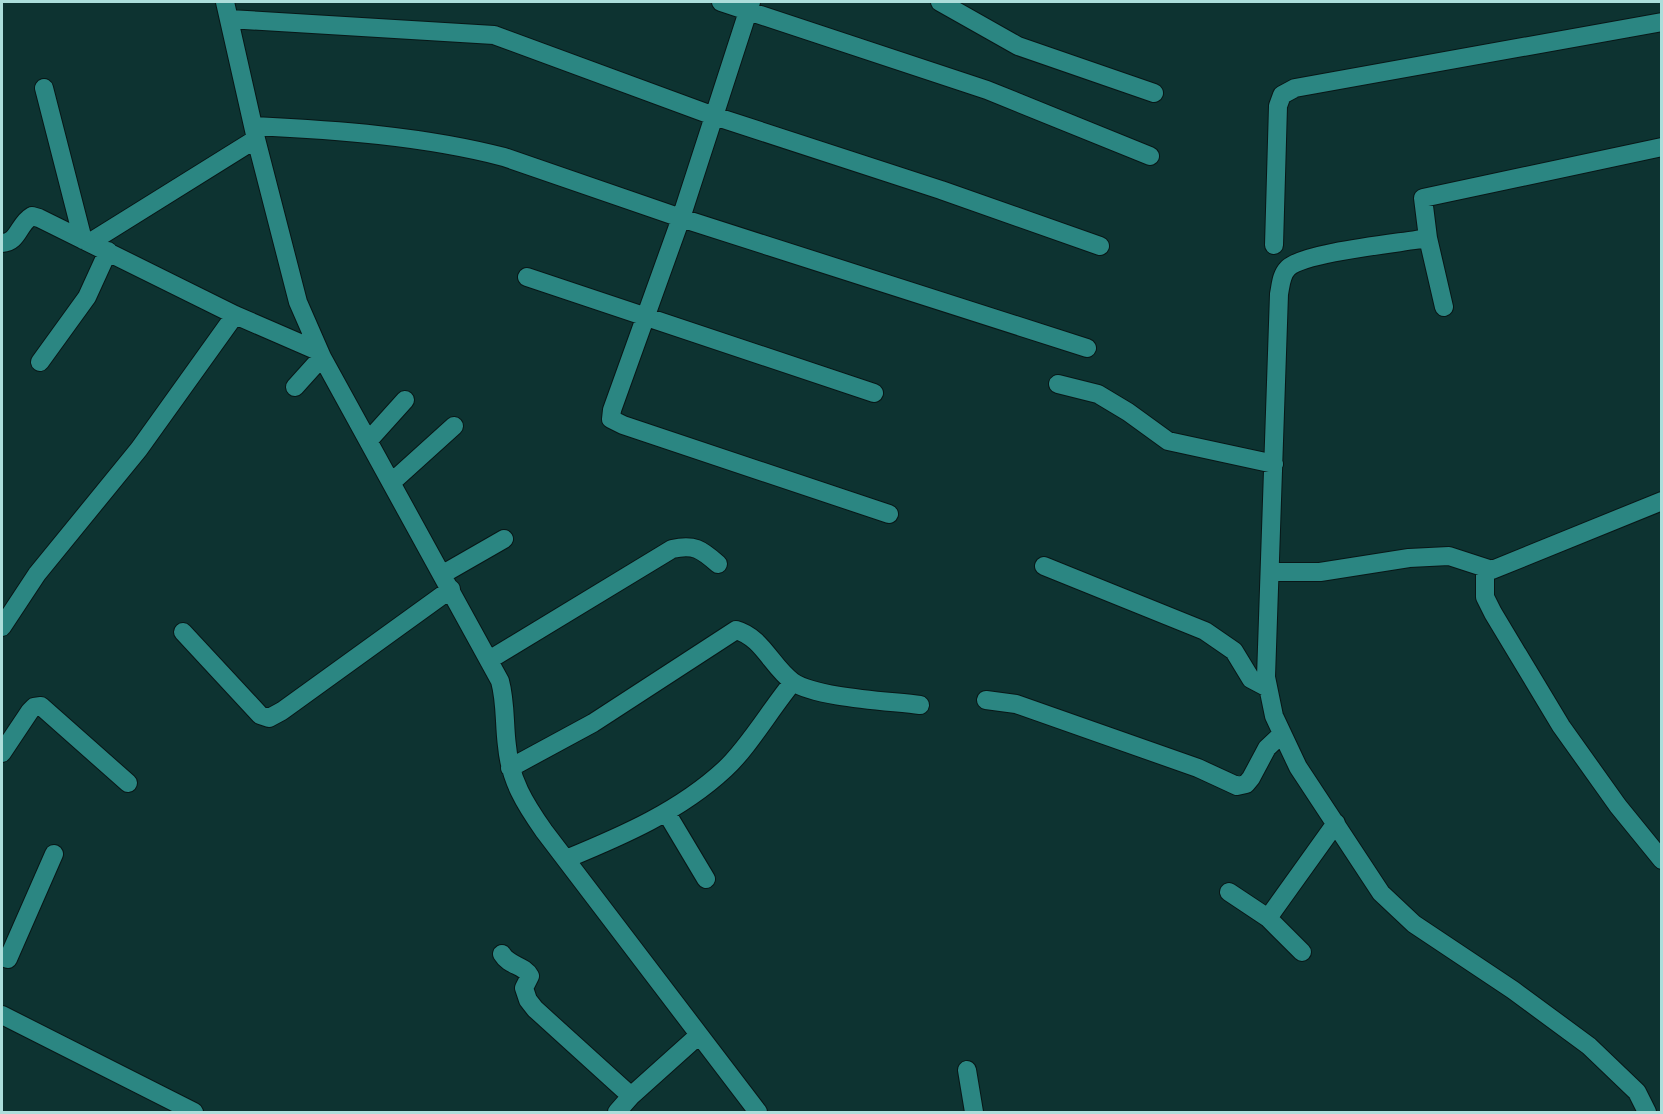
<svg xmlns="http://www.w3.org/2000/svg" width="1663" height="1114" font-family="'Alegreya Sans',sans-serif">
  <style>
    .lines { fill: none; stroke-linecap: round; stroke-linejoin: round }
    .minor-casing { stroke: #081717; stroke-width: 20 }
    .minor { stroke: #2b8682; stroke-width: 18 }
  </style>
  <rect width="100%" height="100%" fill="#0d3331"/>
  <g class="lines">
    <defs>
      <path id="minor" d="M225,2L256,139L298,302L322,357L500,681C506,703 504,724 507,746C510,780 525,804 544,831L758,1112
        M721,2L987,90L1150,156
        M751,2L681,218L612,410L611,419L623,425L889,514
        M940,2L1018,46L1154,93
        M229,19L494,35L714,116L941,190L1100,246
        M44,88L83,240
        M253,126C336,130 423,136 504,157L681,218L1087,348
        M1428,238C1401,243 1305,252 1288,268C1281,275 1281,284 1279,294L1266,677L1274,716L1298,767L1381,893L1414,924L1513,990L1589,1046L1637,1092L1647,1112
        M2,243C19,242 18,224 32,216L39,218L235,315L318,351
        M89,243L256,139
        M1274,245L1278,106L1282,95L1295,88L1662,22
        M527,277L874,393
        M1444,307L1428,238L1423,198L1662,147
        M40,362L87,297L108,251
        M1058,384L1098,394L1128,412L1168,441L1274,464
        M295,387L322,357
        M369,440L405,400
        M392,482L454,426
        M1044,566L1205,631L1234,651L1251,679L1268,688
        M1485,568V597L1493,613L1561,726L1618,806L1662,860
        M1271,572H1320L1409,558L1449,556L1492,570L1662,501
        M443,574L504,539
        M2,627L37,574L139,449L235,315
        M183,632L260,715L269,718L282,711L451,589
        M489,660L672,549C694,544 701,549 718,564
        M986,700L1016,704L1198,768L1237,786L1246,784L1251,778L1267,748L1282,734
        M2,753L30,711L34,707L41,706L128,783
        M510,768L593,723L736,630C762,637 772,667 793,682C817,698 890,701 920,705
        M666,812L706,879
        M566,859C622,836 680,811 725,769C748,748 772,707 793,682
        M1229,892L1268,918
        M1302,952L1268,918L1336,823
        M502,954C509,966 524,965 530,976L524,988L528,1000L535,1009L631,1096
        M2,957L8,959L54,854
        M2,1015L194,1112
        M967,1070L974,1112
        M617,1112L631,1096L699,1035"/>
    </defs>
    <use href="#minor" class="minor-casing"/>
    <use href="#minor" class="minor"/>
  </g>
  <rect width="1663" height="1114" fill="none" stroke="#acdedb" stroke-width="6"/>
</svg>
